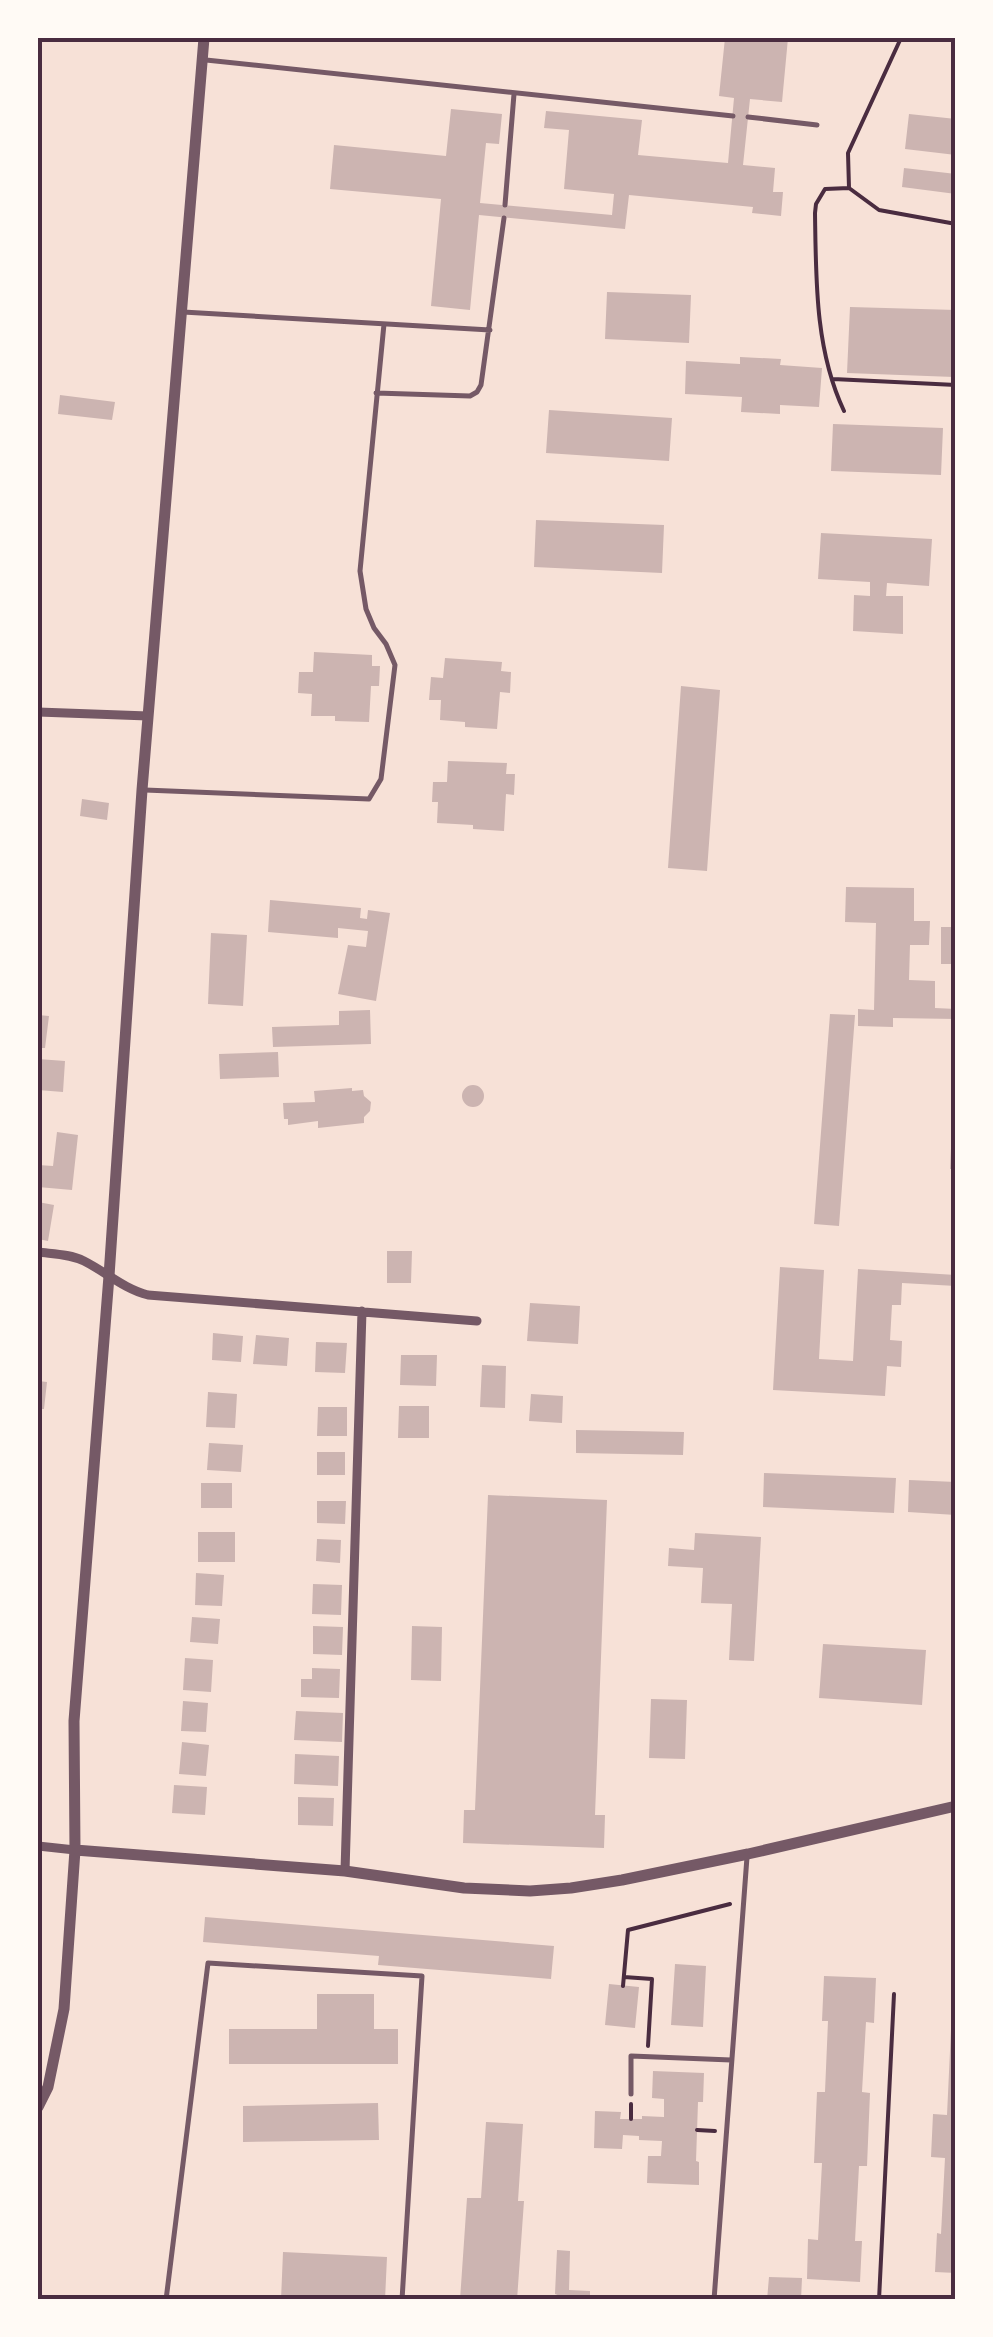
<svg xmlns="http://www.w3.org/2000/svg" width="993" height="2337" font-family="'Sofia Sans Condensed',sans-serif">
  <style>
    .building { fill: #ccb4b1 }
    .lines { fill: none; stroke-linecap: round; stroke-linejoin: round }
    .path { stroke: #4a2c40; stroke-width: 4 }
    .service { stroke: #755966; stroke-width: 5 }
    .minor { stroke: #755966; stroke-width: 9 }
    .tertiary { stroke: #755966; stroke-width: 11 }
    .neatline { fill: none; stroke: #4a2c40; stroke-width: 4 }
  </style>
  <rect width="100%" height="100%" fill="#f7e1d7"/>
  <path class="building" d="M725,38H788L782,102L750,99L743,165L775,168L773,192H783L781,216L752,213L753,207L629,195L625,229L479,215L470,310L431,306L441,199L330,189L334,145L446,156L451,109L502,114L499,144L486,143L480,203L612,215L614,194L564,189L569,130L544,128L546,111L642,120L638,155L728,163L734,98L719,96Z
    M909,114L956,119V155L905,149Z
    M904,168L956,174V194L902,187Z
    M607,292L691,295L689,343L605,339Z
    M850,307L956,310L954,377L847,373Z
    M740,357L781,359L780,365L822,368L819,407L780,405V414L741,412L742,397L685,394L686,361L740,364Z
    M60,395L115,402L112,420L58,414Z
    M549,410L672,418L669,461L546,453Z
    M833,424L943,428L941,475L831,471Z
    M536,520L664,525L662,573L534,567Z
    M821,533L932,539L929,586L887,583L886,596H903V634L853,631L854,595L870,596V582L818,579Z
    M314,652L372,655V666H380L379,686H371L369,722L335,721V716H311L312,694L298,693L299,672H313Z
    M445,658L502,662L501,671L511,672L510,693L500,692L497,729L465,727V722L440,720L441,700H429L431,677L443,678Z
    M681,686L720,690L707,871L668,868Z
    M448,761L507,763L506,774H515L514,795L506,794L504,831L473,829V825L437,823L438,802H432L433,782H447Z
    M82,799L109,803L107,820L80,816Z
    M846,887L914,888V921H930L929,945H910L909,980L935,981V1008L956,1009V1019L893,1018V1027L858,1026V1009L874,1010L876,923L845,922Z
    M270,900L361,908L360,918L367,919L368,910L390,913L376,1001L338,994L348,945L366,947L368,931L338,928V938L268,932Z
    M941,927H956V964H941Z
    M211,933L247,935L243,1006L208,1004Z
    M370,1010L371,1044L273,1047L272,1027L339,1025V1011Z
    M830,1014L855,1015L839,1226L814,1224Z
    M38,1015L49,1016L45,1048H38Z
    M278,1052L279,1077L220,1079L219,1054Z
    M38,1059L65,1061L63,1092L38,1090Z
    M462 1096a11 11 0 1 1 22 0a11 11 0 1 1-22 0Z
    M352,1088V1091L363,1090L364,1096L371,1102L370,1111L364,1117V1123L318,1128V1121L288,1125V1119H284L283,1103L315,1102L314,1091Z
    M952,1127H956V1169H950Z
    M57,1132L78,1135L72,1190L38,1187V1165L53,1166Z
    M38,1202L54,1205L48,1241L38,1239Z
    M387,1251H412L411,1283H387Z
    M780,1267L824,1270L819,1359L853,1361L858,1269L956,1275V1286L902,1283L901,1305H892L890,1340L902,1341L901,1367L887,1366L885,1396L773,1390Z
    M530,1303L580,1306L578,1344L527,1341Z
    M213,1333L243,1336L241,1362L212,1360Z
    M256,1335L289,1338L287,1366L253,1364Z
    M316,1342L347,1343L345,1373L315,1372Z
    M401,1355H437L436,1386L400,1385Z
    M482,1365L506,1366L505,1408L480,1407Z
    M38,1381L47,1382L44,1409H38Z
    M208,1392L237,1394L235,1428L206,1427Z
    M531,1394L563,1396L562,1423L529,1421Z
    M399,1406H429V1438H398Z
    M318,1407H347V1436H317Z
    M576,1430L684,1432L683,1455L576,1453Z
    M209,1443L243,1445L241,1472L207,1470Z
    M317,1452H345V1475H317Z
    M764,1473L896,1478L894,1513L763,1507Z
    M909,1480L956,1482V1515L908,1512Z
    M201,1483H232V1508H201Z
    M488,1495L607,1500L595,1815H605L604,1848L463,1843L464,1810H475Z
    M317,1501H346L345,1524L317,1523Z
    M198,1532H235V1562H198Z
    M695,1533L761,1537L754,1661L729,1660L732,1604L701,1603L703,1568L668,1566L669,1548L694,1550Z
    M317,1539L341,1540L340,1563L316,1561Z
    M196,1573L224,1575L222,1606L195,1605Z
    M313,1584L342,1585L341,1615L312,1614Z
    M192,1617L220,1619L218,1644L190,1642Z
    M313,1626L343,1627L342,1655L313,1654Z
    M412,1626L442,1627L441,1681L411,1680Z
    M823,1644L926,1650L922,1705L819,1698Z
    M185,1658L213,1660L211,1692L183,1690Z
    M312,1668L340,1669L339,1698L301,1697V1679H312Z
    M651,1699L687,1700L685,1759L649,1758Z
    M183,1701L208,1703L206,1732L181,1731Z
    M296,1711L343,1713L342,1742L294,1740Z
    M182,1742L209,1745L206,1776L179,1774Z
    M295,1754L339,1756L338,1786L294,1784Z
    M174,1785L207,1787L205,1815L172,1813Z
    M298,1797L334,1798L333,1826L298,1825Z
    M205,1917L554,1946L551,1979L378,1965L379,1956L203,1942Z
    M675,1964L706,1966L703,2027L671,2025Z
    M824,1976L876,1978L874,2023L866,2022L862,2092L870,2093L867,2166H859L855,2241H862L860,2282L807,2279L808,2239L818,2240L822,2163H814L817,2092H825L828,2021H822Z
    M609,1984L639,1987L635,2028L605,2025Z
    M317,1994H374V2029H398V2064H229V2029H317Z
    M952,2008H956V2273L935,2272L937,2233L941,2234L945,2158L931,2157L933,2114L947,2115Z
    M653,2071L704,2073L703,2102H698L696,2161L699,2162V2185L647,2183L648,2156H661L662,2141L639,2140V2136L623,2135L622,2149L594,2148L595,2111L621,2112L620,2119H642V2116L664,2117V2099L652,2098Z
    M378,2103L379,2140L243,2142V2106Z
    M486,2122L523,2124L518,2201H524L517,2300H460L467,2198H481Z
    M557,2250L570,2251L569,2290L590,2291V2300H570L555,2294Z
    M283,2252L387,2257L385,2300H281Z
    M769,2277L802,2278L801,2300H767Z"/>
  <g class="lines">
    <path class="path" d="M901,38L848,153L849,188L879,210L956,224
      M833,379L956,385
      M844,411C815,350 816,279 815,213L816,204L825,189L849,188
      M624,1977L652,1979L648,2046
      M623,1986L628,1930L730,1904
      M631,2104V2119
      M697,2130L715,2131
      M879,2300L894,1994"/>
    <path class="service" d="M206,60L733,116
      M748,117L817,125
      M505,205L514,94
      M183,312L490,330
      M376,393L470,396L477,392L481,385L504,218
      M145,790L369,799L381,779L395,665L386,644L374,628L366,609L360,571L384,324
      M631,2094V2056L731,2060
      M166,2300L208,1963L422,1976L402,2300
      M714,2300L747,1857"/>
    <path class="minor" d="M38,712L148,716
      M38,1252C53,1254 70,1254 84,1261C106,1272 124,1289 148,1295L477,1321
      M38,1846L75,1850
      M345,1871L362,1311"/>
    <path class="tertiary" d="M75,1850L345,1871L464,1888L530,1891L571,1888L622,1880L748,1854L956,1806
      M38,2107L48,2087L64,2009L75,1850L74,1721L109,1276L142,790L204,38"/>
  </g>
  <rect width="993" height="2337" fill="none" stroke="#fffaf5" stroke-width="80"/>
  <rect x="40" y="40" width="913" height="2257" class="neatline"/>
</svg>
